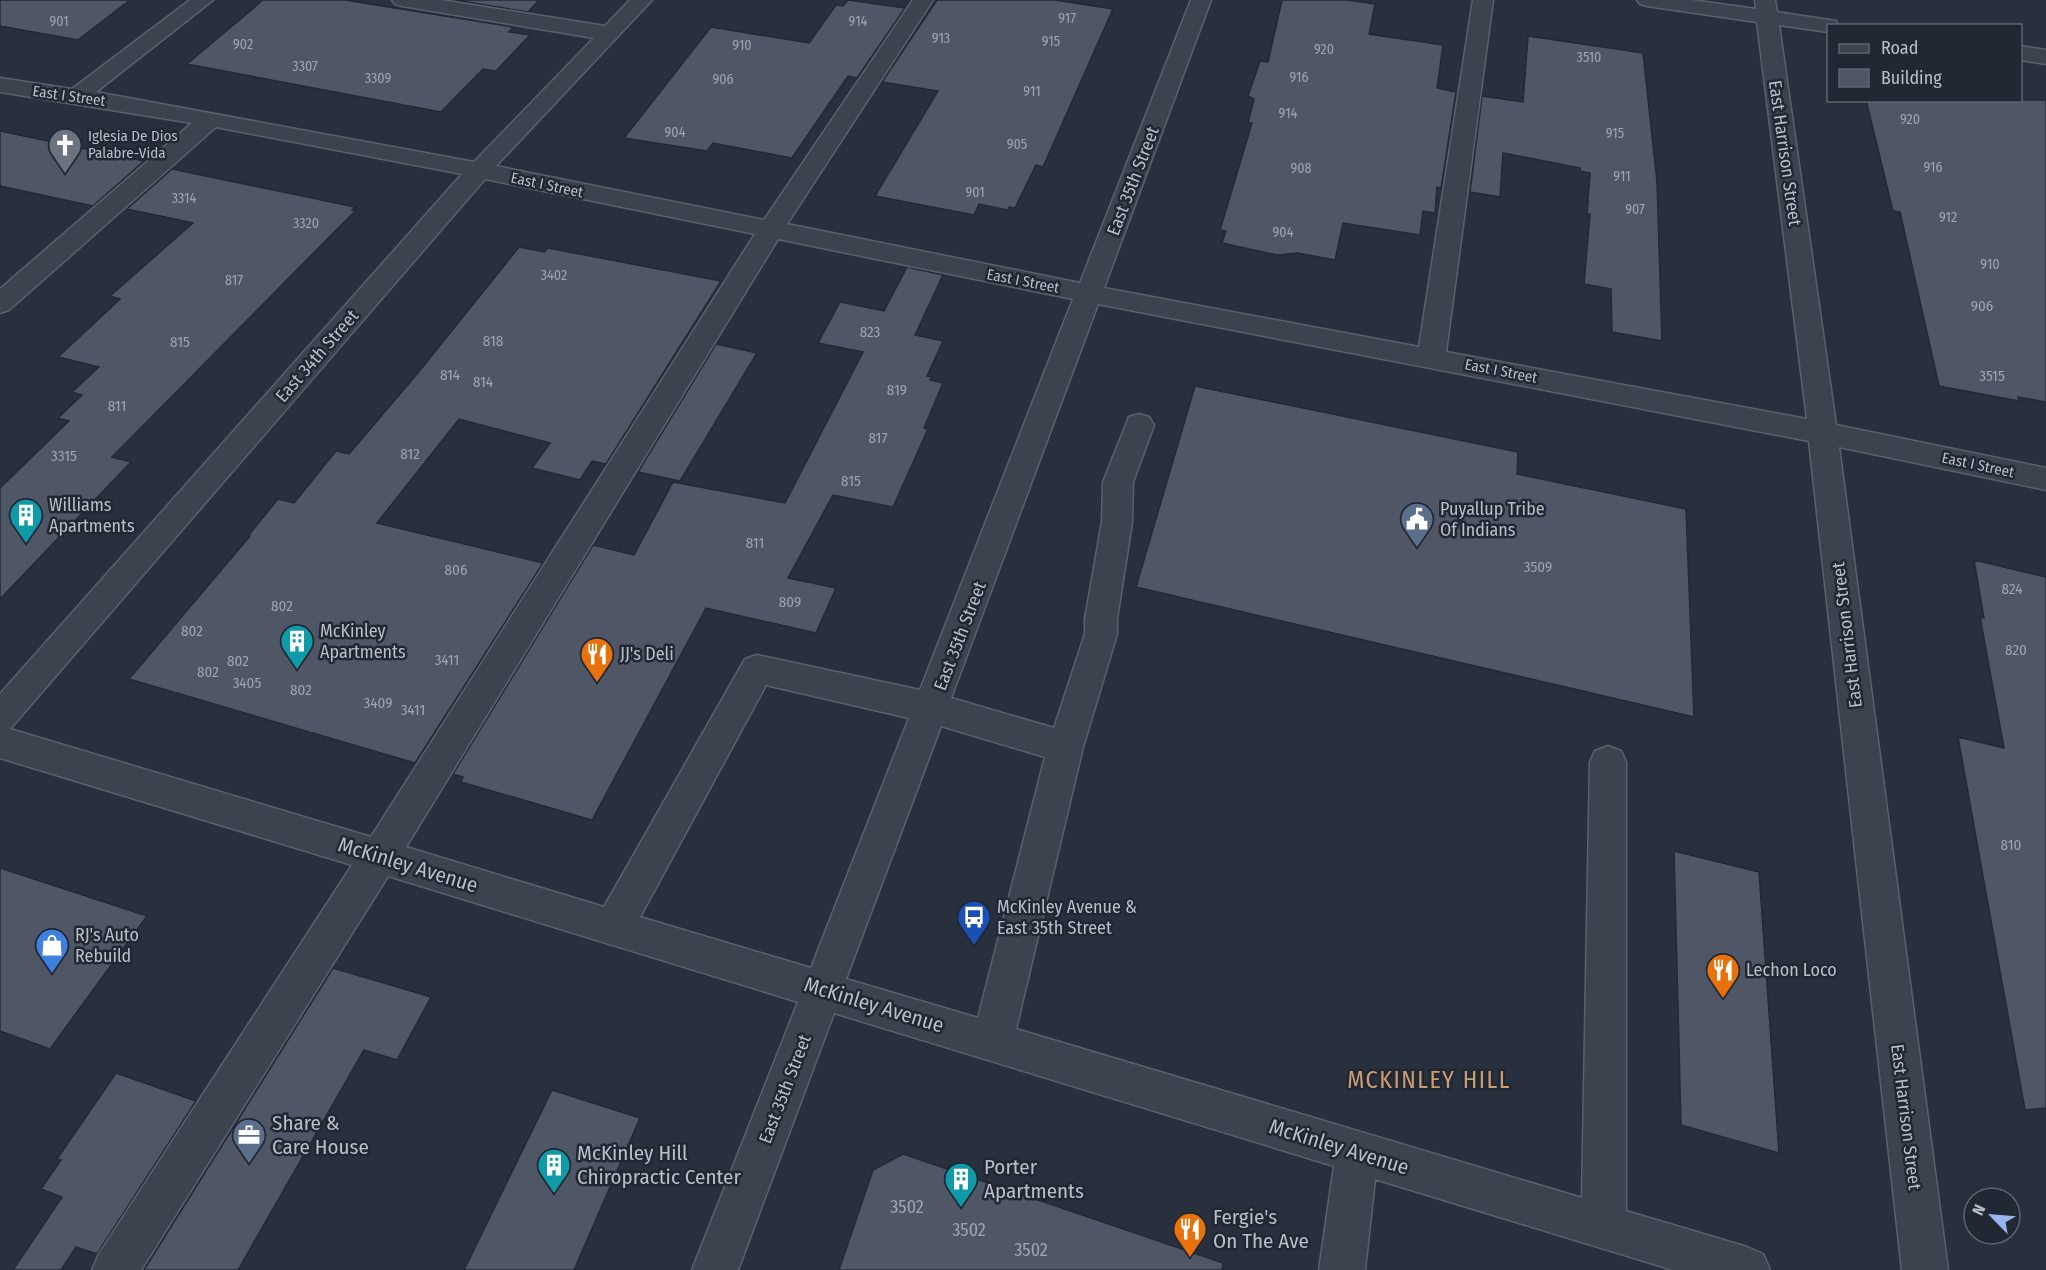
<svg xmlns="http://www.w3.org/2000/svg" width="2046" height="1270" font-family="'Fira Sans Condensed',sans-serif">
  <style>
    .building { fill: #4f5766; stroke: #232935; stroke-width: 1.5 }
    .lines { fill: none; stroke-linecap: round; stroke-linejoin: round }
    .minor-casing { stroke: #5a606c; stroke-width: 3 }
    .minor { fill: #3c434e; fill-rule: evenodd }
    .labels { text-anchor: middle; dominant-baseline: central; stroke-width: 5; stroke-linejoin: round; paint-order: stroke }
    .far-number-label { font-size: 14px; fill: #9ea4b0 }
    .far-street-label { font-size: 15px; fill: #b9bec9; stroke: #212733 }
    .far-poi-label { font-size: 15px; fill: #b9bec9; stroke: #212733; text-anchor: start }
    .number-label { font-size: 15px; fill: #9ea4b0 }
    .street-label { font-size: 18px; fill: #b9bec9; stroke: #212733 }
    .poi-label { font-size: 18px; fill: #b9bec9; stroke: #212733; text-anchor: start }
    .near-number-label { font-size: 18px; fill: #9ea4b0 }
    .near-street-label { font-size: 21px; fill: #b9bec9; stroke: #212733 }
    .near-poi-label { font-size: 21px; fill: #b9bec9; stroke: #212733; text-anchor: start }
    .near-neighbourhood-label { font-size: 24px; letter-spacing: 1.5px; fill: #ca9e72; stroke: #212733 }
  </style>
  <rect width="100%" height="100%" fill="#28303e"/>
  <path class="building" d="M0,0H130L78,40L0,26Z
    M263,0H345L513,27L509,32L530,35L496,71L483,69L441,112L187,64Z
    M455,0H539L528,12Z
    M848,0L905,8L857,78L848,76L792,158L713,143L707,151L624,138L711,27L809,43L836,5L843,6Z
    M937,0H1055L1113,9L1043,167L1036,165L1015,208L1009,207L1008,210L979,204L974,215L875,196L938,91L882,82Z
    M1282,0H1348L1375,4L1369,34L1443,45L1437,88L1456,92L1441,188L1437,187L1435,213L1423,211L1420,235L1343,223L1335,260L1298,253L1277,255L1222,243L1226,231L1220,230L1252,123H1248L1254,99L1248,96L1260,61L1268,62Z
    M1528,36L1643,53L1657,182L1662,341L1612,332L1611,289L1584,284L1590,214H1587L1590,173L1580,171V168L1503,153L1500,197L1470,192L1482,96L1523,102Z
    M1866,100H2046V402L2018,397L2019,401L1939,386L1900,212L1893,211Z
    M0,131L144,161L93,206L0,186Z
    M172,169L355,207L352,210H356L112,457L131,462L0,599V488L69,421L58,418L82,395L72,392L99,367L58,357L120,299L110,296L193,223L127,209Z
    M519,247L544,252L548,248L721,281L606,464L592,461L580,480L532,468L550,443L459,419L377,523L543,563L415,763L129,679L250,536H248L278,499L294,503L336,451L349,454L417,374Z
    M907,267L943,275L915,335L943,341L927,376L932,377L930,380L943,383L924,428L928,429L893,507L833,495L788,578L836,588L816,633L706,608L592,820L461,782L463,777L453,774L593,545L634,555L673,482L785,503L863,352L818,343L840,302L884,311Z
    M716,344L757,353L680,481L638,472Z
    M1195,386L1518,452L1517,474L1686,509L1694,717L1136,587Z
    M1974,560L2046,577V1108L2025,1110L1958,737L2004,748L1980,617L1984,618Z
    M1674,851L1759,872L1779,1153L1681,1125Z
    M0,868L147,916L50,1049L0,1031Z
    M333,968L431,997L397,1060L364,1050L238,1270H144Z
    M116,1073L196,1101L97,1254L76,1247L61,1270H13L62,1197L41,1189L61,1160L57,1159Z
    M552,1090L640,1118L574,1270H464Z
    M903,1154L1223,1263L1222,1270H839L873,1170Z"/>
  <g class="lines">
    <defs>
      <path id="minor" d="M190,0H213L96,92L474,162L594,38L402,6L395,4L392,0H441L605,26L630,0H652L496,166L764,220L913,0H933L787,224L1080,283L1191,0H1211L1104,288L1419,347L1473,0H1493L1446,352L1807,419L1757,22L1647,6L1640,4L1637,0H1691L1756,9L1755,0H1775L1777,12L1836,21L1838,26H1828V32L1779,25L1836,425L2046,468V490L1839,447L1948,1270H1902L1809,441L1098,304L951,698L1054,728L1085,634V619L1102,522L1103,482L1129,417L1139,414L1149,417L1154,425L1133,482L1132,522L1117,619V634L1083,747L1016,1029L1582,1198L1590,762L1595,751L1608,746L1621,751L1626,762V1211L1747,1247L1763,1254L1770,1270H1673L1375,1179L1365,1270H1319L1334,1166L834,1013L738,1270H692L798,1002L388,876L141,1270H92L99,1254L352,865L0,758V694L462,174L216,127L9,310L0,313V289L192,123L0,92V78L72,89ZM485,179L755,234L371,837L10,729ZM778,239L1073,299L920,690L757,655L745,659L604,907L406,847ZM766,685L909,718L811,968L640,917ZM941,726L1045,757L978,1018L846,979Z
        M2020,46L2046,50V64L2020,60Z"/>
    </defs>
    <use href="#minor" class="minor-casing"/>
    <use href="#minor" class="minor"/>
  </g>
  <defs>
    <symbol id="church-pin" viewBox="-11 -11 22 30"><path d="M0 17L-7.5 6A9.5 9.5 0 1 1 7.5 6Z" fill="#6b7280" stroke="#212733"/><path d="M-1.2-6h2.4v3.5h3.3v2.4h-3.3V6h-2.4V-.1h-3.3v-2.4h3.3Z" fill="#fff"/></symbol>
    <symbol id="building-pin" viewBox="-11 -11 22 30"><path d="M0 17L-7.5 6A9.5 9.5 0 1 1 7.5 6Z" fill="#0f9aa8" stroke="#212733"/><path d="M-4-6H4V6H1V3H-1V6H-4ZM-2.5-4.3h1.7v1.8h-1.7ZM.8-4.3h1.7v1.8H.8ZM-2.5-1h1.7V.8h-1.7ZM.8-1h1.7V.8H.8Z" fill="#fff"/></symbol>
    <symbol id="civic-pin" viewBox="-11 -11 22 30"><path d="M0 17L-7.5 6A9.5 9.5 0 1 1 7.5 6Z" fill="#5c6f8a" stroke="#212733"/><path d="M-.6-6.5H3V-4.5H.6V-3L4-1V1h2V6H-6V1h2V-1L-.6-3ZM-1.2 2.5V6h2.4V2.5Z" fill="#fff"/></symbol>
    <symbol id="restaurant-pin" viewBox="-11 -11 22 30"><path d="M0 17L-7.5 6A9.5 9.5 0 1 1 7.5 6Z" fill="#e8710a" stroke="#212733"/><path d="M-5-6h1v4h1v-4h1v4h1v-4h1v5L-1.5 .5V6h-2V.5L-5-1ZM5-6V6H3V1.5H1.5Q1.5-4 5-6Z" fill="#fff"/></symbol>
    <symbol id="bus-pin" viewBox="-11 -11 22 30"><path d="M0 17L-7.5 6A9.5 9.5 0 1 1 7.5 6Z" fill="#1a4fb4" stroke="#212733"/><path d="M-5-6H5V4H4V6H2V4H-2V6H-4V4H-5ZM-3.5-4V0h7V-4ZM-3.5 1.2v1.5H-2V1.2ZM2 1.2v1.5H3.5V1.2Z" fill="#fff"/></symbol>
    <symbol id="shop-pin" viewBox="-11 -11 22 30"><path d="M0 17L-7.5 6A9.5 9.5 0 1 1 7.5 6Z" fill="#3f7fe0" stroke="#212733"/><path d="M-5-2.5h2.3a2.7 3.5 0 0 1 5.4 0H5L5.5 6h-11ZM-1.5-2.5h3a1.5 2.3 0 0 0-3 0Z" fill="#fff"/></symbol>
    <symbol id="office-pin" viewBox="-11 -11 22 30"><path d="M0 17L-7.5 6A9.5 9.5 0 1 1 7.5 6Z" fill="#5c6f8a" stroke="#212733"/><path d="M-6-3h4V-5.5h4V-3h4V5H-6ZM-1-4.5V-3h2v-1.5ZM-6 0V1H6V0Z" fill="#fff"/></symbol>
  </defs>
  <g fill-rule="evenodd">
    <use href="#church-pin" x="46" y="126" width="38" height="52"/>
    <use href="#building-pin" x="7" y="496" width="38" height="52"/>
    <use href="#civic-pin" x="1398" y="500" width="38" height="52"/>
    <use href="#building-pin" x="278" y="622" width="38" height="52"/>
    <use href="#restaurant-pin" x="578" y="635" width="38" height="52"/>
    <use href="#bus-pin" x="955" y="898" width="38" height="52"/>
    <use href="#shop-pin" x="33" y="926" width="38" height="52"/>
    <use href="#restaurant-pin" x="1704" y="951" width="38" height="52"/>
    <use href="#office-pin" x="230" y="1116" width="38" height="52"/>
    <use href="#building-pin" x="535" y="1146" width="38" height="52"/>
    <use href="#building-pin" x="942" y="1160" width="38" height="52"/>
    <use href="#restaurant-pin" x="1171" y="1210" width="38" height="52"/>
  </g>
  <g class="labels">
    <g class="far-number-label">
      <text x="1067" y="18">917</text>
      <text x="59" y="21">901</text>
      <text x="858" y="21">914</text>
      <text x="941" y="38">913</text>
      <text x="1051" y="41">915</text>
      <text x="243" y="44">902</text>
      <text x="742" y="45">910</text>
      <text x="1324" y="49">920</text>
      <text x="1589" y="57">3510</text>
      <text x="305" y="66">3307</text>
      <text x="1299" y="77">916</text>
      <text x="378" y="78">3309</text>
      <text x="723" y="79">906</text>
      <text x="1032" y="91">911</text>
      <text x="1288" y="113">914</text>
      <text x="1910" y="119">920</text>
      <text x="675" y="132">904</text>
      <text x="1615" y="133">915</text>
      <text x="1017" y="144">905</text>
      <text x="1933" y="167">916</text>
      <text x="1301" y="168">908</text>
      <text x="1622" y="176">911</text>
      <text x="975" y="192">901</text>
      <text x="184" y="198">3314</text>
      <text x="1635" y="209">907</text>
      <text x="1948" y="217">912</text>
      <text x="306" y="223">3320</text>
      <text x="1283" y="232">904</text>
      <text x="1990" y="264">910</text>
      <text x="554" y="275">3402</text>
      <text x="234" y="280">817</text>
    </g>
    <g class="far-street-label">
      <text transform="translate(69 96) rotate(8)">East I Street</text>
      <text transform="translate(547 185) rotate(12)">East I Street</text>
      <text transform="translate(1023 281) rotate(11)">East I Street</text>
      <text transform="translate(1501 371) rotate(11)">East I Street</text>
      <text transform="translate(1978 465) rotate(12)">East I Street</text>
    </g>
    <g class="far-poi-label">
      <text x="88" y="136">Iglesia De Dios<tspan x="88" dy="17">Palabre-Vida</tspan></text>
    </g>
    <g class="number-label">
      <text x="1982" y="306">906</text>
      <text x="870" y="332">823</text>
      <text x="493" y="341">818</text>
      <text x="180" y="342">815</text>
      <text x="450" y="375">814</text>
      <text x="1992" y="376">3515</text>
      <text x="483" y="382">814</text>
      <text x="897" y="390">819</text>
      <text x="117" y="406">811</text>
      <text x="878" y="438">817</text>
      <text x="410" y="454">812</text>
      <text x="64" y="456">3315</text>
      <text x="851" y="481">815</text>
      <text x="755" y="543">811</text>
      <text x="1538" y="567">3509</text>
      <text x="456" y="570">806</text>
      <text x="2012" y="589">824</text>
      <text x="790" y="602">809</text>
      <text x="282" y="606">802</text>
      <text x="192" y="631">802</text>
      <text x="2016" y="650">820</text>
      <text x="447" y="660">3411</text>
      <text x="238" y="661">802</text>
      <text x="208" y="672">802</text>
      <text x="247" y="683">3405</text>
      <text x="301" y="690">802</text>
      <text x="378" y="703">3409</text>
      <text x="413" y="710">3411</text>
      <text x="2011" y="845">810</text>
    </g>
    <g class="street-label">
      <text transform="translate(1785 153) rotate(82)">East Harrison Street</text>
      <text transform="translate(1133 181) rotate(-69)">East 35th Street</text>
      <text transform="translate(317 356) rotate(-49)">East 34th Street</text>
      <text transform="translate(1847 635) rotate(-97)">East Harrison Street</text>
      <text transform="translate(960 636) rotate(-69)">East 35th Street</text>
      <text transform="translate(785 1089) rotate(-69)">East 35th Street</text>
      <text transform="translate(1906 1117) rotate(83)">East Harrison Street</text>
    </g>
    <g class="poi-label">
      <text x="49" y="505">Williams<tspan x="49" dy="21">Apartments</tspan></text>
      <text x="1440" y="509">Puyallup Tribe<tspan x="1440" dy="21">Of Indians</tspan></text>
      <text x="320" y="631">McKinley<tspan x="320" dy="21">Apartments</tspan></text>
      <text x="620" y="654">JJ's Deli</text>
      <text x="997" y="907">McKinley Avenue &amp;<tspan x="997" dy="21">East 35th Street</tspan></text>
      <text x="75" y="935">RJ's Auto<tspan x="75" dy="21">Rebuild</tspan></text>
      <text x="1746" y="970">Lechon Loco</text>
    </g>
    <g class="near-number-label">
      <text x="907" y="1207">3502</text>
      <text x="969" y="1230">3502</text>
      <text x="1031" y="1250">3502</text>
    </g>
    <g class="near-street-label">
      <text transform="translate(408 865) rotate(17)">McKinley Avenue</text>
      <text transform="translate(874 1005) rotate(17)">McKinley Avenue</text>
      <text transform="translate(1339 1147) rotate(17)">McKinley Avenue</text>
    </g>
    <g class="near-poi-label">
      <text x="272" y="1123">Share &amp;<tspan x="272" dy="24">Care House</tspan></text>
      <text x="577" y="1153">McKinley Hill<tspan x="577" dy="24">Chiropractic Center</tspan></text>
      <text x="984" y="1167">Porter<tspan x="984" dy="24">Apartments</tspan></text>
      <text x="1213" y="1217">Fergie's<tspan x="1213" dy="24">On The Ave</tspan></text>
    </g>
    <g class="near-neighbourhood-label">
      <text x="1429" y="1080">MCKINLEY HILL</text>
    </g>
  </g>
  <rect x="1827" y="24" width="195" height="78" fill="#212733" stroke="#5e636f" stroke-width="1.5"/>
  <rect x="1839" y="44" width="30" height="9" fill="#3c434e" stroke="#5e636f" stroke-width="1.5"/>
  <text x="1881" y="54" font-size="18" fill="#b9bec9">Road</text>
  <rect x="1839" y="69" width="30" height="18" fill="#4f5766" stroke="#5e636f" stroke-width="1.5"/>
  <text x="1881" y="84" font-size="18" fill="#b9bec9">Building</text>
  <g transform="translate(1992 1216) rotate(295)"><circle r="28" fill="#212733" stroke="#5e636f" stroke-width="1.5"/>
  <path d="M0-4.5L10 22L0 15L-10 22Z" fill="#99b5ed"/>
  <text y="-9" font-size="16" font-weight="bold" text-anchor="middle" fill="#b9bec9">N</text>
  </g>
</svg>
